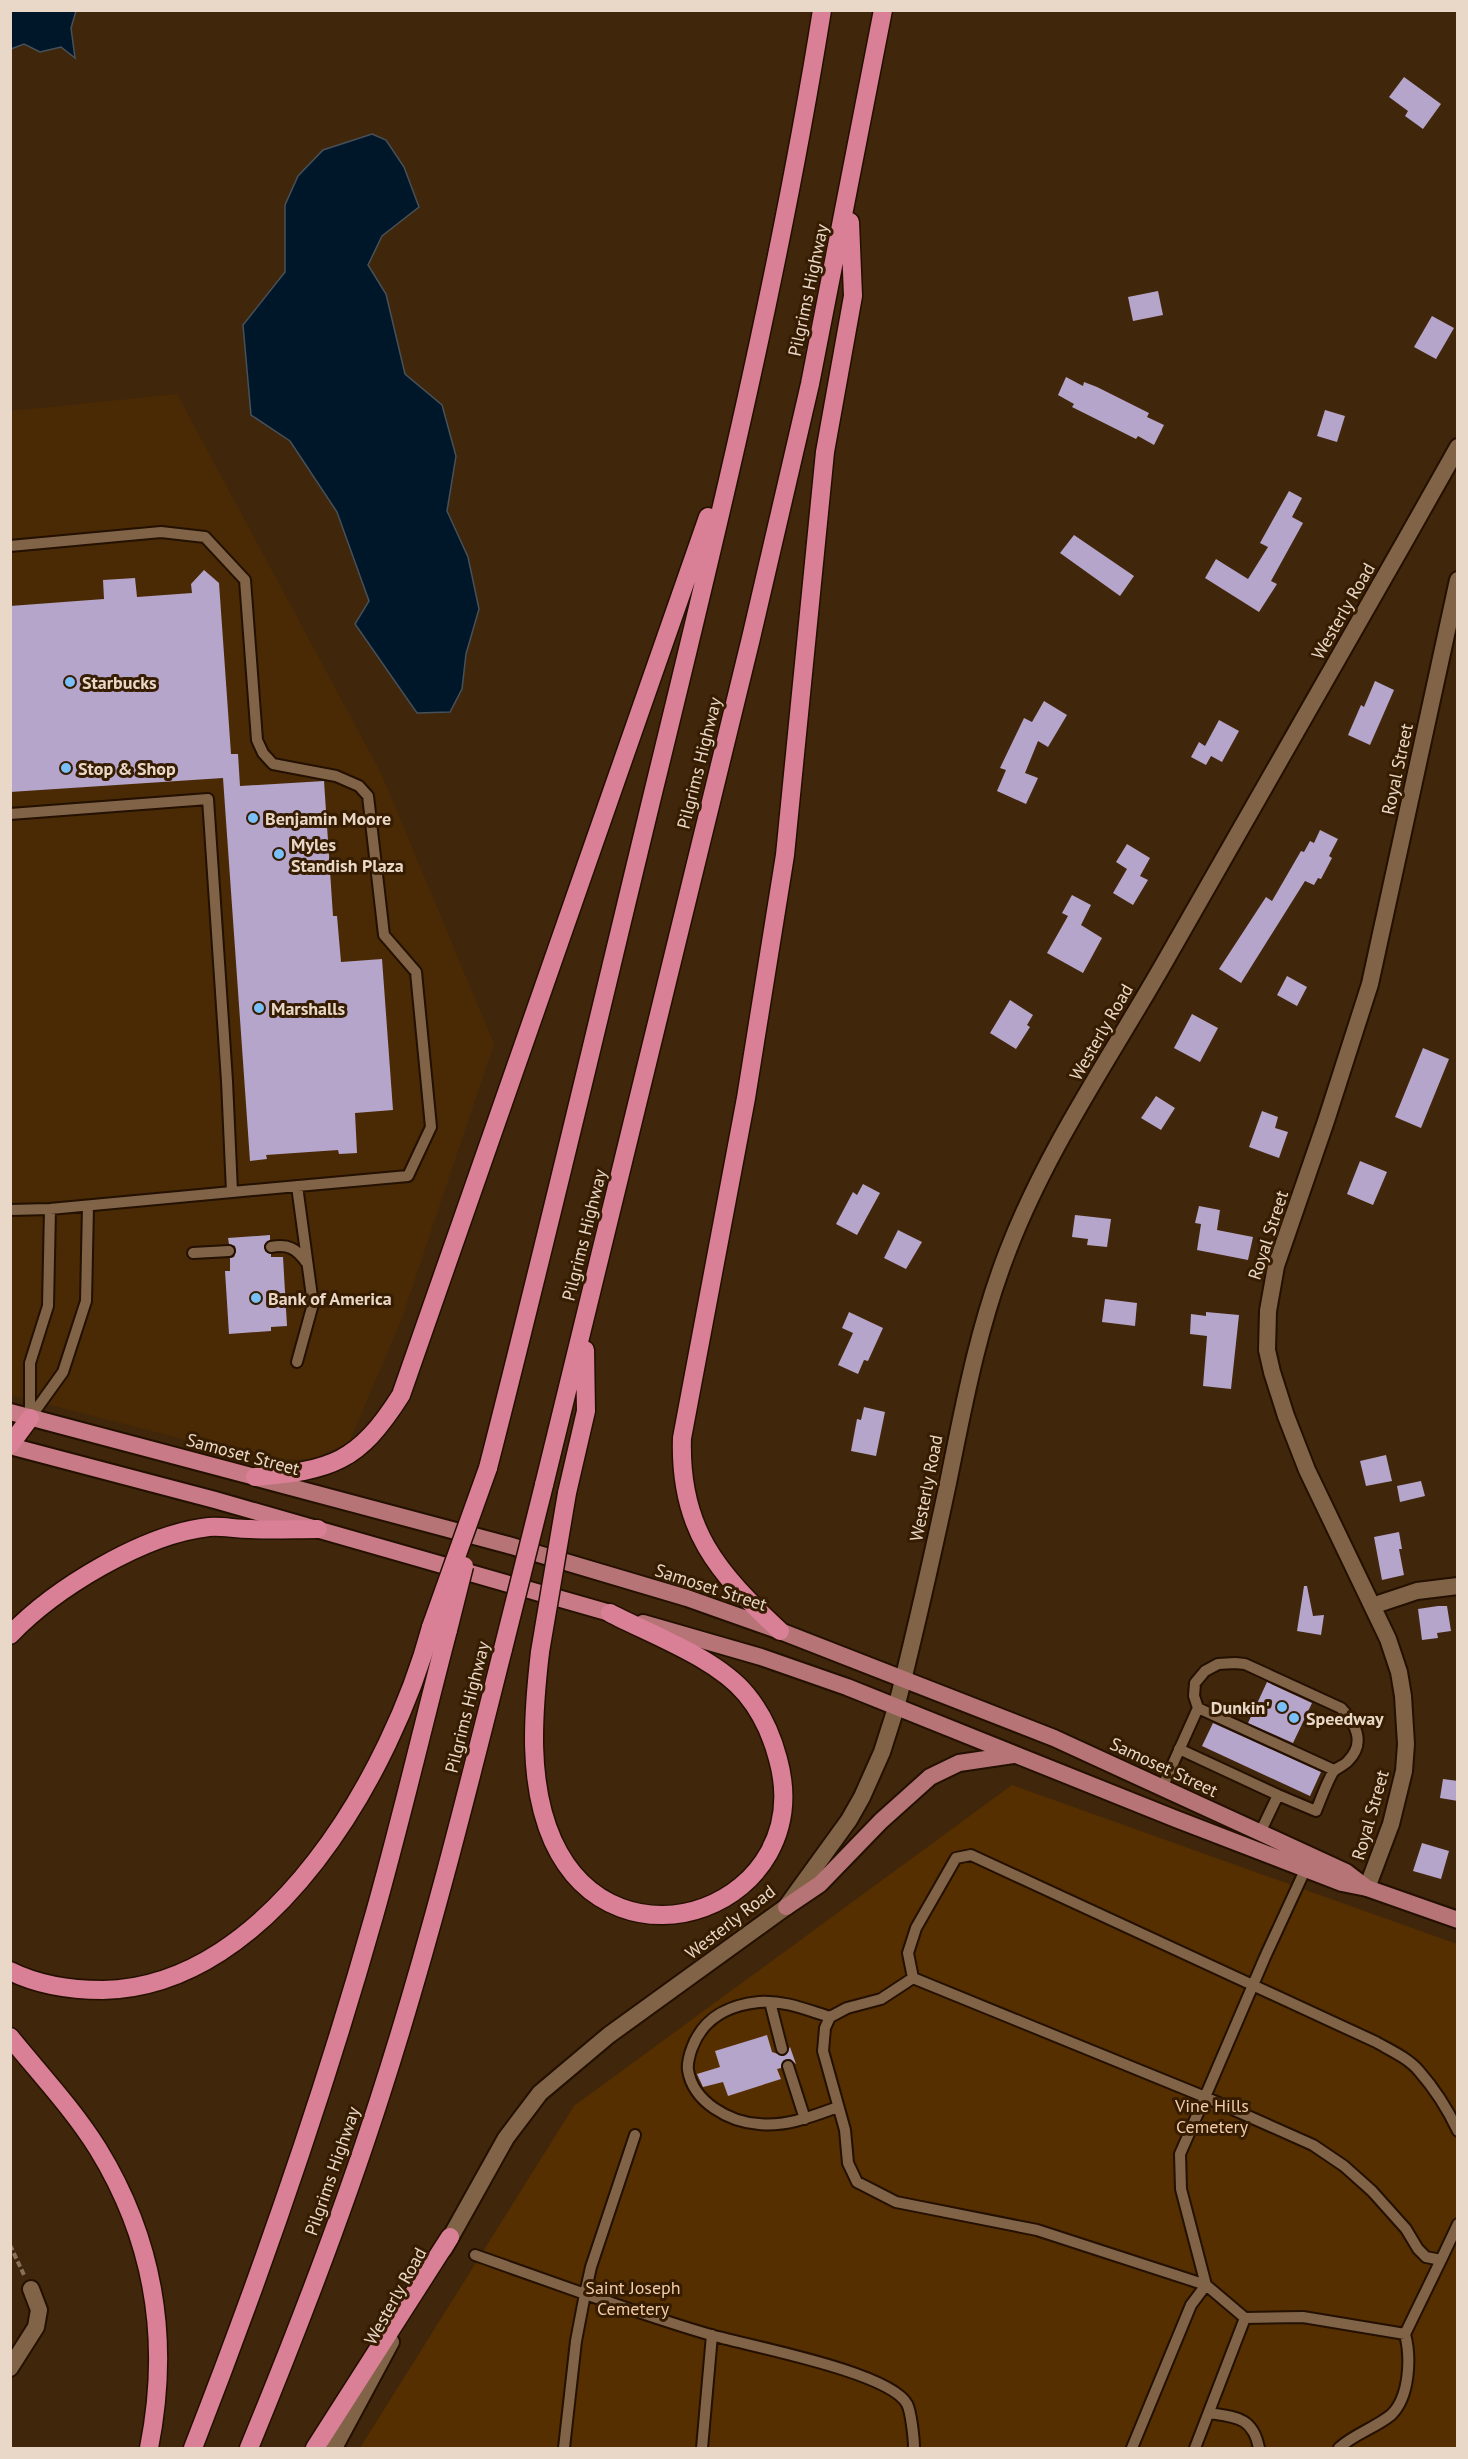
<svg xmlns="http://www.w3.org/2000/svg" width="1468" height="2459" font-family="'PT Sans',sans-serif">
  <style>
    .built { fill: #492a05 }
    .green { fill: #562f00 }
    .water { fill: #00172a; stroke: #465159; stroke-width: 1.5 }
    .building { fill: #b5a5cb }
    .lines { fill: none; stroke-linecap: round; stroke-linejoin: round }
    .service-casing { stroke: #231000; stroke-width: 14 }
    .minor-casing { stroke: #231000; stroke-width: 20 }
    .tertiary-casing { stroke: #231000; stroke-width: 20 }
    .primary-casing { stroke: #231000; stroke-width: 20 }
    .trunk-casing { stroke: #231000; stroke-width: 20 }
    .motorway-casing { stroke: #231000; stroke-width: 21 }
    .path { stroke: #867059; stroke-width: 4; stroke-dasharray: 6 3; stroke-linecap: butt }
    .service { stroke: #816347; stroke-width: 10 }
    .minor { stroke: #816347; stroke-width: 16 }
    .tertiary { stroke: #816347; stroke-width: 16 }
    .primary { stroke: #b67476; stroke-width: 16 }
    .trunk { stroke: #c87a86; stroke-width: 16 }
    .motorway { stroke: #d97f96; stroke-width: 18 }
    .motorway-bridge-casing { stroke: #231000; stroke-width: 21; stroke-linecap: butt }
    .motorway-bridge { stroke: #d97f96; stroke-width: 18 }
    .poi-dot { fill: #79bff8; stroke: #361c01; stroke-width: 2 }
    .labels { text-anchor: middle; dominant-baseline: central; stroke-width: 6; stroke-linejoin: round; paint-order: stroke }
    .street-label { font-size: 18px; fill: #e9d8c8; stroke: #361c01 }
    .poi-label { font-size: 18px; font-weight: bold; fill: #e9d8c8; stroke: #361c01; text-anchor: start }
    .park-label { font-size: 18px; fill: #f2cca9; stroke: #361c01 }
  </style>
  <rect width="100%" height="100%" fill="#40260a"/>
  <path class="built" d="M177,394L382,775L494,1044L402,1318L349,1443L311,1459L265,1460L11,1395L10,411Z"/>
  <path class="green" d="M1012,1785L1457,1944V2448H360L574,2106Z"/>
  <path class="water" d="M11,10L76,11L71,28L75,58L61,47L40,52L24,44L11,49Z
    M372,134L386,140L404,167L419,207L382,236L368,265L386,294L405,374L442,405L456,456L447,511L468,557L479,609L466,654L462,689L450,712L417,713L355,624L369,601L337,512L290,441L251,415L243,325L285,272V205L298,176L323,150Z"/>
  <path class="building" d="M1404,77L1441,104L1423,129L1405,116L1408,111L1389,97Z
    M1158,291L1163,315L1133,321L1128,297Z
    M1432,316L1454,328L1436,359L1414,347Z
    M1066,377L1083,386L1084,382L1097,387L1149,413L1147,417L1164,425L1154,445L1138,436L1136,439L1072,407L1074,404L1058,395Z
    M1325,410L1345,416L1337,442L1317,436Z
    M1289,491L1302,498L1292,517L1303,523L1271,581L1277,584L1259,612L1205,578L1216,559L1248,579L1268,547L1260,543Z
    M1074,535L1134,576L1120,596L1060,553Z
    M204,570L219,583L231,754H238L240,786L324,781L333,916H337L341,962L382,959L393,1110L355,1113L357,1153L339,1154L338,1150L266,1155L267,1159L250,1161L223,778L10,792V606L104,599L103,580L135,578L137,597L192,593L191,584Z
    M1375,681L1394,690L1370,745L1348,735L1361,705L1364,707Z
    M1044,701L1067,715L1048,747L1038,741L1025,773L1038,778L1026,804L997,791L1006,770L1000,768L1024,718L1032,722Z
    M1219,720L1239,731L1222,762L1211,756L1206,765L1191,757L1199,742L1205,746Z
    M1320,830L1338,839L1329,856L1332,858L1321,879L1318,878L1314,885L1305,881L1241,983L1219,969L1266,897L1272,901L1301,851L1304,852L1310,841L1314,843Z
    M1127,844L1150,858L1140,876L1148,880L1133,905L1113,893L1127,869L1116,862Z
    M1072,895L1091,905L1081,925L1102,938L1083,973L1047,953L1068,916L1062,913Z
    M1287,976L1307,987L1297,1006L1277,995Z
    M1010,1000L1033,1015L1027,1025L1030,1027L1016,1049L990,1033Z
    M1192,1014L1218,1028L1200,1062L1174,1048Z
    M1423,1048L1449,1059L1421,1128L1395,1117Z
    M1156,1096L1175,1108L1161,1130L1141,1118Z
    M1262,1111L1278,1117L1275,1128L1288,1132L1279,1158L1249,1147Z
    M1360,1161L1387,1172L1373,1205L1347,1194Z
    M863,1184L880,1193L857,1235L836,1224L853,1192L857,1195Z
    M1199,1206L1220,1210L1217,1230L1253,1237L1248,1260L1197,1250L1201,1224L1195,1223Z
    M1075,1215L1111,1219L1107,1247L1087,1245L1088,1239L1072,1237Z
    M898,1230L922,1242L906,1269L884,1258Z
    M270,1235V1240L264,1245L265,1251L271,1254V1257H283L287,1326L271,1327V1331L229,1334L225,1271H230V1258L234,1257L236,1251L235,1246L229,1244L228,1238Z
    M1105,1299L1137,1303L1135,1326L1102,1322Z
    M849,1312L883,1328L868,1361L864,1360L858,1374L838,1365L853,1333L842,1328Z
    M1206,1312L1239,1315L1231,1389L1203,1386L1207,1336L1190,1334L1191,1314L1206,1316Z
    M864,1407L885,1412L876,1456L851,1451L857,1419L861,1420Z
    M1386,1455L1392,1481L1366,1486L1360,1461Z
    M1421,1481L1425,1496L1400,1502L1397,1486Z
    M1399,1532L1402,1549H1399L1404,1575L1382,1580L1374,1537Z
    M1304,1586H1307L1313,1616L1324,1615L1321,1635L1297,1631Z
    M1438,1606H1447L1451,1631L1437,1633L1438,1638L1422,1640L1418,1609Z
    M1267,1682L1312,1703L1293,1743L1248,1723Z
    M1213,1723L1321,1772L1310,1796L1202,1746Z
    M1443,1779L1458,1781V1801L1440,1798Z
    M1422,1843L1449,1851L1441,1879L1413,1871Z
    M767,2035L772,2052L784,2056L790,2047L796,2064L790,2059L783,2061L781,2068L777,2069L781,2079L728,2096L723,2082L703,2087L697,2074L720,2067L715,2051Z"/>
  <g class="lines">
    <defs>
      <path id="service" d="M10,546L161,532L205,537L245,580L257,740L263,753L273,764L336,776L359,786L368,796L384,935L416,972L431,1127L408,1176L232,1192
        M10,814L208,799L227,1081L232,1192L50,1209L10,1210
        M297,1186L313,1304L297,1362
        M50,1209L48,1306L30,1363V1418L63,1372L86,1301L88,1206
        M271,1247C288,1244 296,1248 306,1262
        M193,1253L229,1251
        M1198,1708L1334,1770
        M1179,1749L1278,1795
        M1162,1788L1198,1708L1194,1696L1195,1683L1205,1671L1218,1664L1235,1663L1245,1664L1341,1708C1356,1724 1366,1743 1348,1761C1344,1766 1337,1767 1333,1772C1326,1784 1321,1799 1316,1811L1278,1795L1260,1833
        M913,1978L1205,2097L1180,2154L1181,2189L1206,2285L1245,2318
        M770,2002L782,2049
        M830,2017C807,2010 784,2000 759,2002C729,2005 703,2018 692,2048C690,2053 687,2064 688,2070C693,2102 729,2122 759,2124C786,2127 813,2116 838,2107
        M788,2066L805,2119
        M475,2255L585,2294L591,2267L635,2135
        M1441,2260L1458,2224
        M1209,2413C1236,2417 1253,2417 1259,2448
        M564,2448L576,2341L585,2294C627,2308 669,2323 711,2335C749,2346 890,2372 907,2404C911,2411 914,2439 914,2448
        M702,2448L712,2335
        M1132,2448L1191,2305L1206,2285L1037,2230L896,2202L857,2182L848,2163L845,2130L823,2051L825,2028L830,2017L847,2008L881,1999L913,1978L908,1953L916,1928L956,1858L971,1855L1376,2042C1390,2050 1408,2058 1419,2071C1434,2088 1448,2110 1458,2131
        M1195,2448L1245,2318L1303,2317L1405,2334L1441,2260L1426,2257L1418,2249L1406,2229L1372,2191L1344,2166L1313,2145L1205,2097L1265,1957L1306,1868
        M1339,2448C1354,2434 1375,2428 1391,2415C1410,2397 1411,2357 1405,2334"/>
      <path id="minor" d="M1372,1606L1417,1591L1458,1586
        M1367,1888L1391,1824L1404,1771L1406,1744L1403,1696L1399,1672L1388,1639L1307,1470L1286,1416L1272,1372L1267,1350L1268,1311L1276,1266L1326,1121L1370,984L1458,580
        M444,2249L506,2138L540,2093L609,2035L786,1907L849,1820L862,1797L882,1752L896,1708
        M10,2368L36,2327L39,2310L31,2289
        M334,2448L391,2342"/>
      <path id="tertiary" d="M896,1708C915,1633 932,1558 948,1483C964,1404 978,1328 1007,1253C1047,1148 1112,1055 1167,958C1264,788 1362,618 1458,447"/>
      <path id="primary" d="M257,1478L508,1545L687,1598L780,1631L1054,1738L1346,1872L1367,1888
        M643,1623L761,1657L847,1687L1176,1819L1342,1883L1367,1888L1458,1920
        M786,1907L820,1884L881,1821L930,1777L959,1763L1013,1755"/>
      <path id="trunk" d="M10,1412L255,1477
        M10,1446L215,1500L610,1613"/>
      <path id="motorway" d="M10,1445L30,1418
        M488,1468C546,1242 599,1016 654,789C717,532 780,272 822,10
        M255,1477C332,1470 358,1463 401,1395L708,517
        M544,1485L751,638L810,384L883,10
        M567,1493L586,1411L585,1350
        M780,1631C717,1572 679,1529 682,1438L746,1098L785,855L825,452L853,296L850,222
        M10,1635C55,1588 144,1534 209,1527C223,1526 235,1529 250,1529C272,1530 295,1529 318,1529
        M540,1652C533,1713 527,1783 553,1841C617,1981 818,1905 778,1759C772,1736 761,1712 746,1694C716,1658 652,1635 610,1613
        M10,1971C40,1986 71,1990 103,1990C272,1987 393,1769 431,1627
        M10,2037C40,2074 73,2109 98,2149C155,2242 170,2343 149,2448
        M193,2448C261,2274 323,2096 374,1916C401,1821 423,1725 448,1630
        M249,2448C296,2334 341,2218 379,2100C427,1952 465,1801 503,1649
        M315,2448L450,2237"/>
    </defs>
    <use href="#service" class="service-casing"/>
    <use href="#minor" class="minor-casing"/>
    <use href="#tertiary" class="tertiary-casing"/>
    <use href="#primary" class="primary-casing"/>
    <use href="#trunk" class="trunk-casing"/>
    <use href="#motorway" class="motorway-casing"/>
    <path class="path" d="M10,2245L24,2275"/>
    <use href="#service" class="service"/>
    <use href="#minor" class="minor"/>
    <use href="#tertiary" class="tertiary"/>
    <use href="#primary" class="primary"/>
    <use href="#trunk" class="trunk"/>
    <use href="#motorway" class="motorway"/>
    <defs>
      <path id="motorway-bridge" d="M431,1627L488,1468
        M448,1630L464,1566
        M503,1649L544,1485
        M540,1652L567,1493"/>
    </defs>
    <use href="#motorway-bridge" class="motorway-bridge-casing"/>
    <use href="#motorway-bridge" class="motorway-bridge"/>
  </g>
  <g class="poi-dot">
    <circle cx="70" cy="682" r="6"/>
    <circle cx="66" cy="768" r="6"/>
    <circle cx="253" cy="818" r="6"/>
    <circle cx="279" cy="854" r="6"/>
    <circle cx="259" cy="1008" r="6"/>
    <circle cx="256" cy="1298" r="6"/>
    <circle cx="1282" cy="1707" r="6"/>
    <circle cx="1294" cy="1718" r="6"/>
  </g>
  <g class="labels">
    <g class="street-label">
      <text transform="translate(808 290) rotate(-78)">Pilgrims Highway</text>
      <text transform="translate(1343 611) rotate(-60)">Westerly Road</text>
      <text transform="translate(699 763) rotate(-76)">Pilgrims Highway</text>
      <text transform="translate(1397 769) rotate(-78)">Royal Street</text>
      <text transform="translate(1101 1032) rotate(-60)">Westerly Road</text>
      <text transform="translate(584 1235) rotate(-76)">Pilgrims Highway</text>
      <text transform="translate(1268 1235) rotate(-72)">Royal Street</text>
      <text transform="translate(243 1454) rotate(15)">Samoset Street</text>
      <text transform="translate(926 1488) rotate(-79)">Westerly Road</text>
      <text transform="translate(711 1587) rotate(18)">Samoset Street</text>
      <text transform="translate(467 1707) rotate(-76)">Pilgrims Highway</text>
      <text transform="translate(1164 1767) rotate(25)">Samoset Street</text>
      <text transform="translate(1370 1815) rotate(-74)">Royal Street</text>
      <text transform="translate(730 1922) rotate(-38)">Westerly Road</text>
      <text transform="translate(332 2171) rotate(-71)">Pilgrims Highway</text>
      <text transform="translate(395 2296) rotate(-61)">Westerly Road</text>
    </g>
    <g class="poi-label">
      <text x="82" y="682">Starbucks</text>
      <text x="78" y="768">Stop &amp; Shop</text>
      <text x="265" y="818">Benjamin Moore</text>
      <text x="291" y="844">Myles<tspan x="291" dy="21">Standish Plaza</tspan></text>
      <text x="271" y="1008">Marshalls</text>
      <text x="268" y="1298">Bank of America</text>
      <text x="1270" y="1707" text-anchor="end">Dunkin'</text>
      <text x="1306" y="1718">Speedway</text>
    </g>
    <g class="park-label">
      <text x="1212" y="2105">Vine Hills<tspan x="1212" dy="21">Cemetery</tspan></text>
      <text x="633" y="2287">Saint Joseph<tspan x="633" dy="21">Cemetery</tspan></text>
    </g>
  </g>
  <rect width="1468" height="2459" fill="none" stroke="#e9d8c8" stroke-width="24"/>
</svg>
